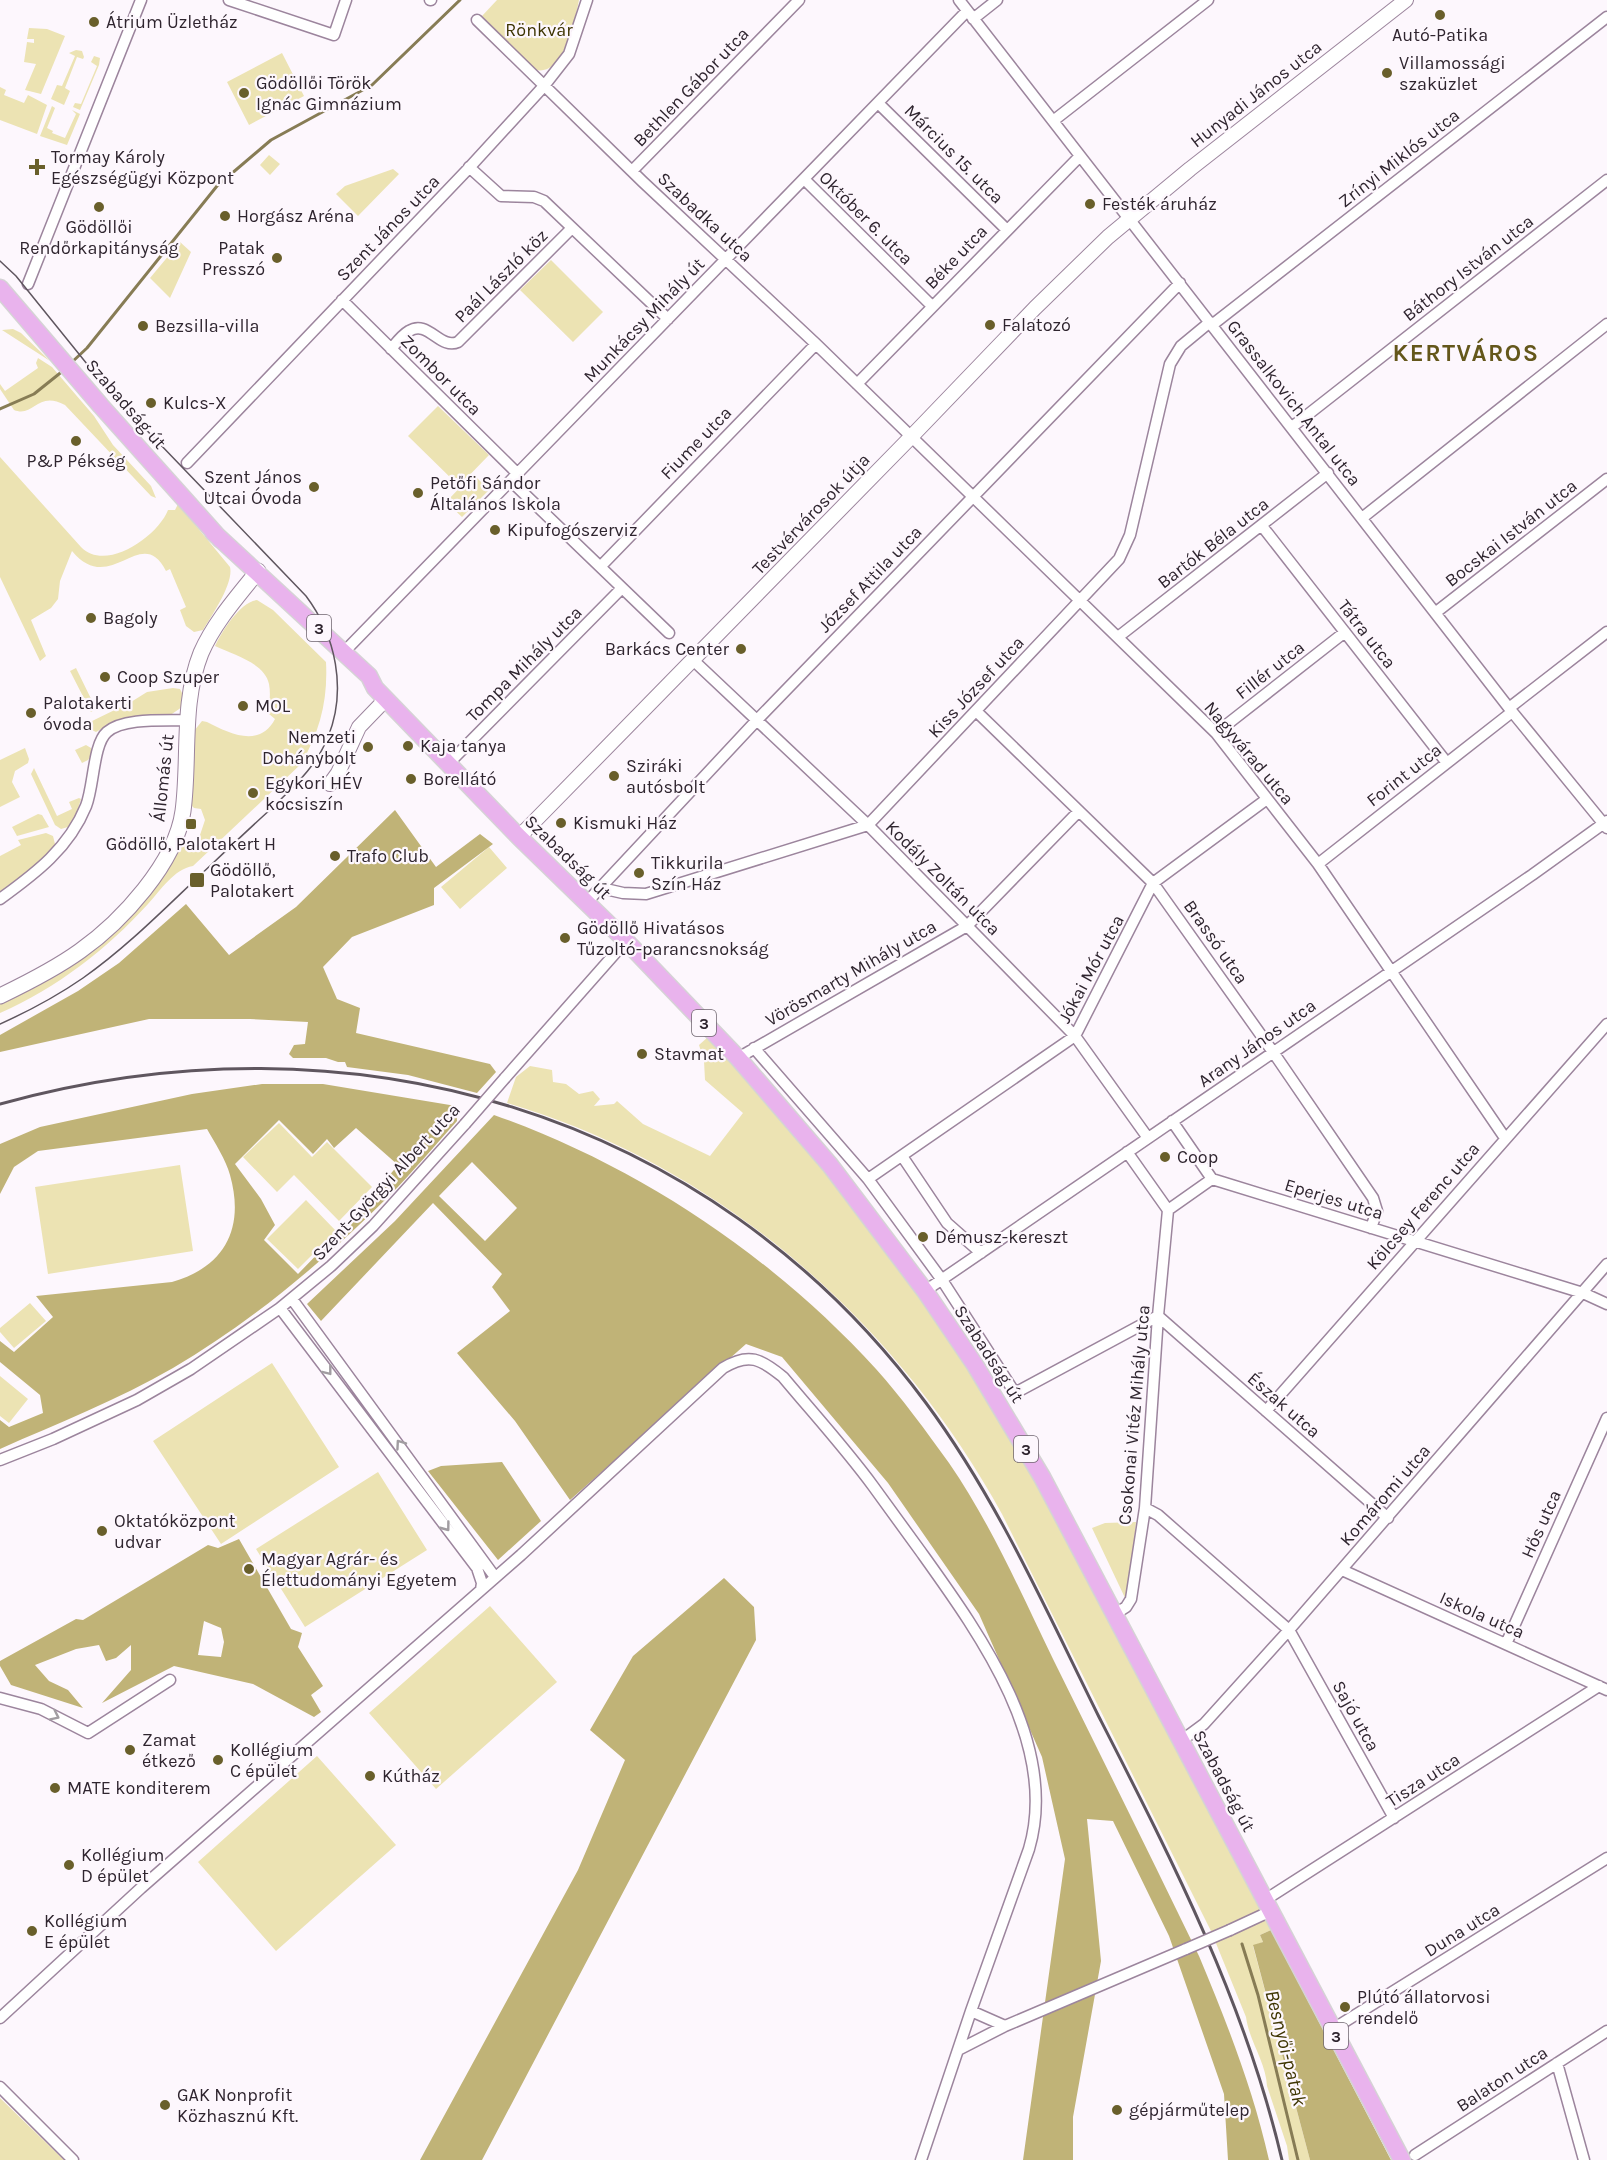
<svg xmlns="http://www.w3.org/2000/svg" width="1607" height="2160" font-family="Karla,sans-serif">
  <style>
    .green { fill: #ece3b3 }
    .forest { fill: #c0b377; fill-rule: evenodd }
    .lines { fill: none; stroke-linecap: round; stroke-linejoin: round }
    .stream { stroke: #877c55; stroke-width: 3 }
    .minor-casing { stroke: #9c859d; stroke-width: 13 }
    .tertiary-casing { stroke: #9c859d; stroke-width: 16 }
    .secondary-casing { stroke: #9c859d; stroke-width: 17 }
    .primary-casing { stroke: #d5d3d5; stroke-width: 19 }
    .minor { stroke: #fff; stroke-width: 10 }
    .tertiary { stroke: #fff; stroke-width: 14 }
    .secondary { stroke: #fff; stroke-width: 15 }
    .primary { stroke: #e9b3ed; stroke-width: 16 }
    .tram { stroke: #5f565f; stroke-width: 1.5 }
    .rail { stroke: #5f565f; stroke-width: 3 }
    .minor-bridge-casing { stroke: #9c859d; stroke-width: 13; stroke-linecap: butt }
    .minor-bridge { stroke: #fff; stroke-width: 10 }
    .oneway { stroke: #a19da1 }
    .poi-dot { fill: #695f2b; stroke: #fdf7fd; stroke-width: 2 }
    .labels { text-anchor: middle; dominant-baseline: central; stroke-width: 4.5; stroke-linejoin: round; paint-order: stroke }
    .shield { fill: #fdf7fd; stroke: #6d646d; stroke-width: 1.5 }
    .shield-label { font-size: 16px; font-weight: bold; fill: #2f252f }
    .poi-label { font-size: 18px; fill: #2f252f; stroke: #fdf7fd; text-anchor: start }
    .park-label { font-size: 18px; fill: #3d3401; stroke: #fdf7fd }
    .street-label { font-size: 18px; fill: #2f252f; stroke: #fdf7fd }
    .water-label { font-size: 20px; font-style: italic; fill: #3f3603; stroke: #fdf7fd }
    .district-label { font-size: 24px; font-weight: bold; letter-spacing: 1.5px; fill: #64571b; stroke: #fdf7fd }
  </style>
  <rect width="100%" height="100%" fill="#fdf7fd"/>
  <path class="green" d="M497,0H579C575,20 564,76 536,70L482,16Z
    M29,28L47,29L65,36L41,94L25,90L36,64L24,62L27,42L34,43V39H27Z
    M76,50L82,51L84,57L83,59L77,57L65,88L70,91L64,105L51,99L57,85L62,86L75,56L69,53Z
    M282,53L304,96L249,125L227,82Z
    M94,56L100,58L99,65L80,110L73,107L75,103L81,104L97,66L91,62Z
    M0,87L6,90L4,95L24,103L28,95L47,105L37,134L0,120Z
    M52,106L55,108L47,128L53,131L52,133L65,138L76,114L72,110L80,114L67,145L40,136Z
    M269,155L280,164L270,175L260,165Z
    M393,169L399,174L358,216L336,194L345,186Z
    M180,242L191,252L170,298L150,278Z
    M551,260L603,312L573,342L520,290Z
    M13,329L21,333L50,361L2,330Z
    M38,358L52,367L94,416L113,445L151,486L156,498L151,496L65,405C37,390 34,418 14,410L0,389V384L5,391L38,368L36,363Z
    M438,406L489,455L459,486L408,436Z
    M0,457L81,547C106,573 158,536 168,510H175L178,504L230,567C234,583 212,615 203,630L194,632L186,626L180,610L186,607L170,569L166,571C141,522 111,598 72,551L60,581L58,599L51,608L31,620L46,656L40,661L0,577Z
    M473,474L489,490L462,517L446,502Z
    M257,600L273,610L326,662C328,700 320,731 301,764L193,866C174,869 161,890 148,904C107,949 57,988 0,1013V1001L25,989L166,869L183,843L193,844L199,838L205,820L201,809L194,808L190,804L194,731L202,721L207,722C230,734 260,748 275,719L269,714C269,704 271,694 269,684C265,663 232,654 215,646C222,631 240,602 257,600Z
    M76,668L96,709L91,712L70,671Z
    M173,688L180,689L184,697L182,707L169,716L117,720L96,732L92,730L88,723L131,702L147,692Z
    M86,745L91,748L92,754L88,760L82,763L75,750Z
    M25,748L29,759L28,763L15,771L12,782L20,797L0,807V760Z
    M34,768L57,816L72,809L69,802L79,798L81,799L76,815L68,827L61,829L55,825L31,774Z
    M38,814L42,815L49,827L17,836L12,827Z
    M46,833L53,836L55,844C44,865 19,879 0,892V856L21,845L18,840Z
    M489,847L507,868L460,909L441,887Z
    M708,1037L783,1116L909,1277L1025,1454L1109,1622L1271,1930L1260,1935L1263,1942L1253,1946L1310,2160H1289L1287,2146L1267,2086C1266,2062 1249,2041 1246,2017L1211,1931L1002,1514C896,1321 720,1166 507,1103L516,1077L530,1066L552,1070L553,1082L566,1084L579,1094L593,1091L600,1099L594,1106L614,1104L617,1101L643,1124L710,1156L743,1113L705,1080L704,1061L699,1045Z
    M279,1123L312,1157L327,1142L372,1187L339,1221L294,1175L277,1192L243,1157Z
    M180,1165L193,1251L48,1274L35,1187Z
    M306,1200L336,1231L298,1269L267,1239Z
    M30,1303L46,1321L14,1348L0,1332V1328Z
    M272,1363L339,1467L221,1544L153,1441Z
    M0,1376L28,1399L9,1423L0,1416Z
    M378,1472L427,1550L305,1627L256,1549Z
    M1136,1522L1129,1591L1126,1600L1092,1528L1105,1523Z
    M490,1606L557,1682L436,1789L369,1713Z
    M317,1756L396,1845L276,1951L198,1862Z
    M0,2098L64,2160H0Z"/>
  <path class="forest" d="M395,810L436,867L480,834L493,844L434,888V905L352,937L323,967L337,999L360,1008L356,1033L490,1064L496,1072L477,1093L408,1075L347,1067L345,1062H338L326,1058H293L289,1054L294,1045L305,1044L308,1022L250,1019H149L0,1052V1035L78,991L119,963L186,904L229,955L296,907Z
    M262,1084H323L456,1106L457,1121C434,1146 413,1172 389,1196C324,1261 253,1321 173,1368C118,1400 58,1423 0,1449V1420L9,1427L43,1413L40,1395L0,1362V1341L14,1352L53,1317L36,1296L172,1282C225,1267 245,1228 230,1175C226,1160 215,1143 207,1129L38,1151L14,1167L0,1194V1144L40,1127L192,1094ZM279,1120L313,1154L327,1139L334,1148L356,1128L398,1165L362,1208L298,1274L264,1240L275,1225L261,1199L235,1164Z
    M494,1115C638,1166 773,1256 876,1369C902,1398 926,1431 949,1463C991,1524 1021,1593 1053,1659C1102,1758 1151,1857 1199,1956C1227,2023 1253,2089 1269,2160H1228L1224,2094L1169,1936L1113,1821L1087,1819L1101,1961L1073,2117V2160H1023L1065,1859L1042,1757L979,1614L888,1483L782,1357L746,1344L570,1500L515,1421L457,1353L510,1311L492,1287L502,1274L433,1203L321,1321L307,1304L395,1221ZM472,1162L517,1208L485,1241L439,1196Z
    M502,1462L541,1521L498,1560L428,1471L441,1466Z
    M239,1539L291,1629L302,1633L298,1647L323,1686L311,1695L321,1712L314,1717L253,1684L174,1666L102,1703L131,1670V1645L116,1658L106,1661L99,1645L76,1649L35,1665L49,1681L68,1690L83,1708L11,1685L0,1666V1661L76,1619L83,1620L208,1545L218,1548ZM204,1621L221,1628L224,1642L221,1657L198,1655Z
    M724,1578L754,1607L756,1640L482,2160H420L578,1870L625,1760L590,1730L633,1656Z
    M1271,1930L1391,2160H1310L1253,1945L1263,1942L1260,1935Z"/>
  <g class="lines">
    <path class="stream" d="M71,363L87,348L217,186L271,140L372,85L460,0
      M0,409L34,394L64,370
      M1242,1944L1258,1995L1298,2160"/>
    <defs>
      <path id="minor" d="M229,0L334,35L346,0
        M430,0H431
        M959,0L1509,708L1607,828
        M973,19L997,0
        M477,20L643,182L816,344L1216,733L1318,864L1505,1138
        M878,103L1006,229
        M1053,121L1208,0
        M469,167L501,196L534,197L544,201L668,319
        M632,171L799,0
        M804,179L932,306
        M28,284L141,0
        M342,300L518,474
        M1212,325L1607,17
        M391,349C396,343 402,335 409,331C428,319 440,350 458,342L572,228
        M857,384L1080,156
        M1292,427L1607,180
        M187,463L468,169L544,86L569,54L587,0
        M511,481L669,633
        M1362,518L1607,324
        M1262,526L1447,763
        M601,566L816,344
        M1435,613L1607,479
        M1118,637L1328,473
        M344,652L967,11
        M693,660L868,825L1075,1036L1148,1138
        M1509,708L1607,632
        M976,711L1153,883L1273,1052L1373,1198L1377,1211L1371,1228
        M1216,733L1345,632
        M449,763L622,588
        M1318,864L1512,712
        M601,888L623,893L646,894L868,825L1119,559L1130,535L1170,364L1181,346L1210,322
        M0,899C36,873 69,848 86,806C94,786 93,744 107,732C124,717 167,721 188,720
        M587,902L757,720L1180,283
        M754,1048L868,1179L942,1280L1015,1393L1158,1316
        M738,1058L967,926L1079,811
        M505,1078L626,941
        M902,1156L947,1223L981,1253
        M868,1179L1075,1036L1153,883L1267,799
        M1212,1179L1583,1293L1607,1304
        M1168,1210L1212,1179L1172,1121
        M925,1291L1532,875L1607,821
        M292,1299L495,1577
        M280,1308L477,1568L482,1583L481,1590
        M1158,1316L1388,1518
        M1266,1411L1607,1024
        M0,1460L53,1439L137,1400L191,1369L280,1308L331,1266L373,1226L465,1124
        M1145,1508L1158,1515L1289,1630L1394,1818
        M1342,1570L1607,1690
        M1115,1614L1126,1607L1131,1599L1145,1508L1158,1316L1168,1210L1127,1152
        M1506,1644L1607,1418
        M0,1698L41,1709L88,1733L170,1680
        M1181,1741L1204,1724L1289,1630L1607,1264
        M1265,1900L1599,1686
        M1230,1930L1271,1911
        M971,2011L1005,2026
        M0,2018L141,1888L521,1555L723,1368C749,1352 761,1359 783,1377C813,1413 845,1448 873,1486C889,1508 905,1530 921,1552C979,1633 1060,1744 1029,1849L971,2011L921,2160
        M1333,2029L1607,1858
        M960,2049L1005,2026L1186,1949
        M1557,2063L1584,2160
        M0,2087L73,2160
        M1415,2155L1607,2031"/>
      <path id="tertiary" d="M330,784L338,773L359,727L386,699
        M519,837L911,437L1035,308L1108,237L1190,169L1406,0"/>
      <path id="secondary" d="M0,996C27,983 55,969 80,951C121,922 176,863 183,811C190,759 181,703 201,653C214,623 237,597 258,571"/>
      <path id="primary" d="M0,288L101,406L221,540
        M213,532L369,676L375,688L519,837L626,941L738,1058L830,1165L925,1291L975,1365L1042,1477L1402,2160"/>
    </defs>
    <use href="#minor" class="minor-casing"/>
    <use href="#tertiary" class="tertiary-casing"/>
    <use href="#secondary" class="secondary-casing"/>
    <use href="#primary" class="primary-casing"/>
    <use href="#minor" class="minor"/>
    <use href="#tertiary" class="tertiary"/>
    <use href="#secondary" class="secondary"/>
    <use href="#primary" class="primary"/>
    <path class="tram" d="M0,261L16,276L108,390L306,596C336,636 347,690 328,737C316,767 294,786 272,808C252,826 232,845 212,864C171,902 130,945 83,978C57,996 29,1011 0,1024"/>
    <path class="rail" d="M0,1104C348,1007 708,1109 926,1403C997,1499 1046,1610 1099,1717C1172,1860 1245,2002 1282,2160"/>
    <defs>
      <path id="minor-bridge" d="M465,1124L505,1078
        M1186,1949L1230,1930"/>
    </defs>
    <use href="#minor-bridge" class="minor-bridge-casing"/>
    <use href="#minor-bridge" class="minor-bridge"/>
  </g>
  <defs><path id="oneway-chevron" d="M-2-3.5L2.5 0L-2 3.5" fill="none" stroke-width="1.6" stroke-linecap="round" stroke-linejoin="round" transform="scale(1.5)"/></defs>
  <g class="oneway">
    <use href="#oneway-chevron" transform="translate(328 1371) rotate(52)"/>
    <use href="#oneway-chevron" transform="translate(400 1444) rotate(-125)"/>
    <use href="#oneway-chevron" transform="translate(446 1527) rotate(53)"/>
    <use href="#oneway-chevron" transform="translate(55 1716) rotate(26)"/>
  </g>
  <g class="poi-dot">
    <circle cx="1440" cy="15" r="6"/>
    <circle cx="94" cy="22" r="6"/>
    <circle cx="1387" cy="73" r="6"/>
    <circle cx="244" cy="93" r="6"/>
    <path d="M34 158h6v6h6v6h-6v6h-6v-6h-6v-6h6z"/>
    <circle cx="1090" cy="204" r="6"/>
    <circle cx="99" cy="207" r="6"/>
    <circle cx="225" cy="216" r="6"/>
    <circle cx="277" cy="258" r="6"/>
    <circle cx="990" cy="325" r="6"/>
    <circle cx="143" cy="326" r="6"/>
    <circle cx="151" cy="403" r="6"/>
    <circle cx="76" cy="441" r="6"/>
    <circle cx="314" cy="487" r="6"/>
    <circle cx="418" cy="493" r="6"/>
    <circle cx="495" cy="530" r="6"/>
    <circle cx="91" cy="618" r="6"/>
    <circle cx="741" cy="649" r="6"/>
    <circle cx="105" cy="677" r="6"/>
    <circle cx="243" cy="706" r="6"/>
    <circle cx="31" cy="713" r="6"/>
    <circle cx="408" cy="746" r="6"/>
    <circle cx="368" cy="747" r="6"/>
    <circle cx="614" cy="776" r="6"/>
    <circle cx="411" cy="779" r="6"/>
    <circle cx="253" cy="793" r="6"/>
    <circle cx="561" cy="823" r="6"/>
    <rect x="185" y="818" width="12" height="12" rx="3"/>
    <circle cx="335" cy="856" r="6"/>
    <circle cx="639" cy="873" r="6"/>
    <rect x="189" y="872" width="16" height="16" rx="3"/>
    <circle cx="565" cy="938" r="6"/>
    <circle cx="642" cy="1054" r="6"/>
    <circle cx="1165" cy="1157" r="6"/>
    <circle cx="923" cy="1237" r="6"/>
    <circle cx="102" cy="1531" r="6"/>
    <circle cx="249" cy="1569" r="6"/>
    <circle cx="130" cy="1750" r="6"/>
    <circle cx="218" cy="1760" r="6"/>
    <circle cx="370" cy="1776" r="6"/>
    <circle cx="55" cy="1788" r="6"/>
    <circle cx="69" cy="1865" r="6"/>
    <circle cx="32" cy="1931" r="6"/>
    <circle cx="1345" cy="2007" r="6"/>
    <circle cx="165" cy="2105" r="6"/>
    <circle cx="1117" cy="2110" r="6"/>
  </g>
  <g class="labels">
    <g class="shield">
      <rect x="307" y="615" width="24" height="26" rx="4.5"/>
      <rect x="692" y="1010" width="24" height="26" rx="4.5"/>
      <rect x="1014" y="1436" width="24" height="26" rx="4.5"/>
      <rect x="1324" y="2023" width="24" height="26" rx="4.5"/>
    </g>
    <g class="shield-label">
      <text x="319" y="628">3</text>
      <text x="704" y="1023">3</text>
      <text x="1026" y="1449">3</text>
      <text x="1336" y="2036">3</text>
    </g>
    <g class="poi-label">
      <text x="106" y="22">Átrium Üzletház</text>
      <text x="1440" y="35" text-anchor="middle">Autó-Patika</text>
      <text x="1399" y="63">Villamossági<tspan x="1399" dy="21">szaküzlet</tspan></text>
      <text x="256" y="83">Gödöllői Török<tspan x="256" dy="21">Ignác Gimnázium</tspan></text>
      <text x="51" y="157">Tormay Károly<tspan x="51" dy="21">Egészségügyi Központ</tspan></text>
      <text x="1102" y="204">Festék áruház</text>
      <text x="237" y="216">Horgász Aréna</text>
      <text x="99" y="227" text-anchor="middle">Gödöllői<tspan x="99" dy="21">Rendőrkapitányság</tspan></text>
      <text x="265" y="248" text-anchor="end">Patak<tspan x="265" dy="21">Presszó</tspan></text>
      <text x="1002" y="325">Falatozó</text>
      <text x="155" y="326">Bezsilla-villa</text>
      <text x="163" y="403">Kulcs-X</text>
      <text x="76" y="461" text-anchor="middle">P&amp;P Pékség</text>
      <text x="302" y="477" text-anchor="end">Szent János<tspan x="302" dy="21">Utcai Óvoda</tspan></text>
      <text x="430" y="483">Petőfi Sándor<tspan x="430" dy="21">Általános Iskola</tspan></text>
      <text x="507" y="530">Kipufogószerviz</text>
      <text x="103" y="618">Bagoly</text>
      <text x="729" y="649" text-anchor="end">Barkács Center</text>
      <text x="117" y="677">Coop Szuper</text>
      <text x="43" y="703">Palotakerti<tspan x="43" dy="21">óvoda</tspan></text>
      <text x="255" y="706">MOL</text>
      <text x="356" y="737" text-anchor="end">Nemzeti<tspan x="356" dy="21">Dohánybolt</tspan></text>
      <text x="420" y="746">Kaja tanya</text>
      <text x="626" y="766">Sziráki<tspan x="626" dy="21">autósbolt</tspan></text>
      <text x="423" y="779">Borellátó</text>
      <text x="265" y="783">Egykori HÉV<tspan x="265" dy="21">kocsiszín</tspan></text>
      <text x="573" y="823">Kismuki Ház</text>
      <text x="191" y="844" text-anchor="middle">Gödöllő, Palotakert H</text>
      <text x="347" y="856">Trafo Club</text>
      <text x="651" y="863">Tikkurila<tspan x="651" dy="21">Szín Ház</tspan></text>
      <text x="210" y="870">Gödöllő,<tspan x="210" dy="21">Palotakert</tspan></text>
      <text x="577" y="928">Gödöllő Hivatásos<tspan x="577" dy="21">Tűzoltó-parancsnokság</tspan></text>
      <text x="654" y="1054">Stavmat</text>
      <text x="1177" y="1157">Coop</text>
      <text x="935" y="1237">Démusz-kereszt</text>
      <text x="114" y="1521">Oktatóközpont<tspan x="114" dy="21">udvar</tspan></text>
      <text x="261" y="1559">Magyar Agrár- és<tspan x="261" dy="21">Élettudományi Egyetem</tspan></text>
      <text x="142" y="1740">Zamat<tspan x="142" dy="21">étkező</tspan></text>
      <text x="230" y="1750">Kollégium<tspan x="230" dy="21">C épület</tspan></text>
      <text x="382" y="1776">Kútház</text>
      <text x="67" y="1788">MATE konditerem</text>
      <text x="81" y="1855">Kollégium<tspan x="81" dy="21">D épület</tspan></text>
      <text x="44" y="1921">Kollégium<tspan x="44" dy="21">E épület</tspan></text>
      <text x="1357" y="1997">Plútó állatorvosi<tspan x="1357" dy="21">rendelő</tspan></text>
      <text x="177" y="2095">GAK Nonprofit<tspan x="177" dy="21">Közhasznú Kft.</tspan></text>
      <text x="1129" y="2110">gépjárműtelep</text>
    </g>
    <g class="park-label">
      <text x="539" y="30">Rönkvár</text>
    </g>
    <g class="street-label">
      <text transform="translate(691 87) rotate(-46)">Bethlen Gábor utca</text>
      <text transform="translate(1256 94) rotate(-38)">Hunyadi János utca</text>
      <text transform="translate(954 154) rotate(45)">Március 15. utca</text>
      <text transform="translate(1399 158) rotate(-38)">Zrínyi Miklós utca</text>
      <text transform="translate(705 217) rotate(43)">Szabadka utca</text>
      <text transform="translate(866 218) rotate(45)">Október 6. utca</text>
      <text transform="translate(388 228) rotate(-46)">Szent János utca</text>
      <text transform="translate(956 257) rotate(-46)">Béke utca</text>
      <text transform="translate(1468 268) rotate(-38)">Báthory István utca</text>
      <text transform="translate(501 276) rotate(-45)">Paál László köz</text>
      <text transform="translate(644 320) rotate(-46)">Munkácsy Mihály út</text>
      <text transform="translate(441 375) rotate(45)">Zombor utca</text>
      <text transform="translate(1294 403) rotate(52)">Grassalkovich Antal utca</text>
      <text transform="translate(126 404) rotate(49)">Szabadság út</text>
      <text transform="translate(696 443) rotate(-46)">Fiume utca</text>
      <text transform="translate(811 514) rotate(-46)">Testvérvárosok útja</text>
      <text transform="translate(1511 533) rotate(-38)">Bocskai István utca</text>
      <text transform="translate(1213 543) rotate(-38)">Bartók Béla utca</text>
      <text transform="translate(870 579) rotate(-46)">József Attila utca</text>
      <text transform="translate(1367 634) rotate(52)">Tátra utca</text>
      <text transform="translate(524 664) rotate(-45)">Tompa Mihály utca</text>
      <text transform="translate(1270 670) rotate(-38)">Fillér utca</text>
      <text transform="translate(976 687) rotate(-47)">Kiss József utca</text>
      <text transform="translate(1249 753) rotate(50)">Nagyvárad utca</text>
      <text transform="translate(1404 775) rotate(-38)">Forint utca</text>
      <text transform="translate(163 778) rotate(-84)">Állomás út</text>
      <text transform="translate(568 857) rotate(44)">Szabadság út</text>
      <text transform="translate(943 878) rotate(45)">Kodály Zoltán utca</text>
      <text transform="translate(1216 942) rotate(55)">Brassó utca</text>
      <text transform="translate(1091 969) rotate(-62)">Jókai Mór utca</text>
      <text transform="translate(851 973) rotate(-30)">Vörösmarty Mihály utca</text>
      <text transform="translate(1257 1043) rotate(-35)">Arany János utca</text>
      <text transform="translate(386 1182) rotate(-47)">Szent-Györgyi Albert utca</text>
      <text transform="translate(1334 1199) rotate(17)">Eperjes utca</text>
      <text transform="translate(1423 1206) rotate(-49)">Kölcsey Ferenc utca</text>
      <text transform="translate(989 1354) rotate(57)">Szabadság út</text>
      <text transform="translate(1284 1405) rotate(41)">Észak utca</text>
      <text transform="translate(1134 1415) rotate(-85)">Csokonai Vitéz Mihály utca</text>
      <text transform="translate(1385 1495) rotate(-49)">Komáromi utca</text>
      <text transform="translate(1541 1524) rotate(-66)">Hős utca</text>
      <text transform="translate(1482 1615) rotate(24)">Iskola utca</text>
      <text transform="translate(1356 1716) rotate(61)">Sajó utca</text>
      <text transform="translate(1423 1780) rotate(-33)">Tisza utca</text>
      <text transform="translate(1224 1781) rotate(62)">Szabadság út</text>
      <text transform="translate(1462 1930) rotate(-32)">Duna utca</text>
      <text transform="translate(1502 2079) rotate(-33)">Balaton utca</text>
    </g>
    <g class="water-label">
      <text transform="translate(1286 2048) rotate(76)">Besnyői-patak</text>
    </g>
    <g class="district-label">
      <text x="1466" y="353">KERTVÁROS</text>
    </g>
  </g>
</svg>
